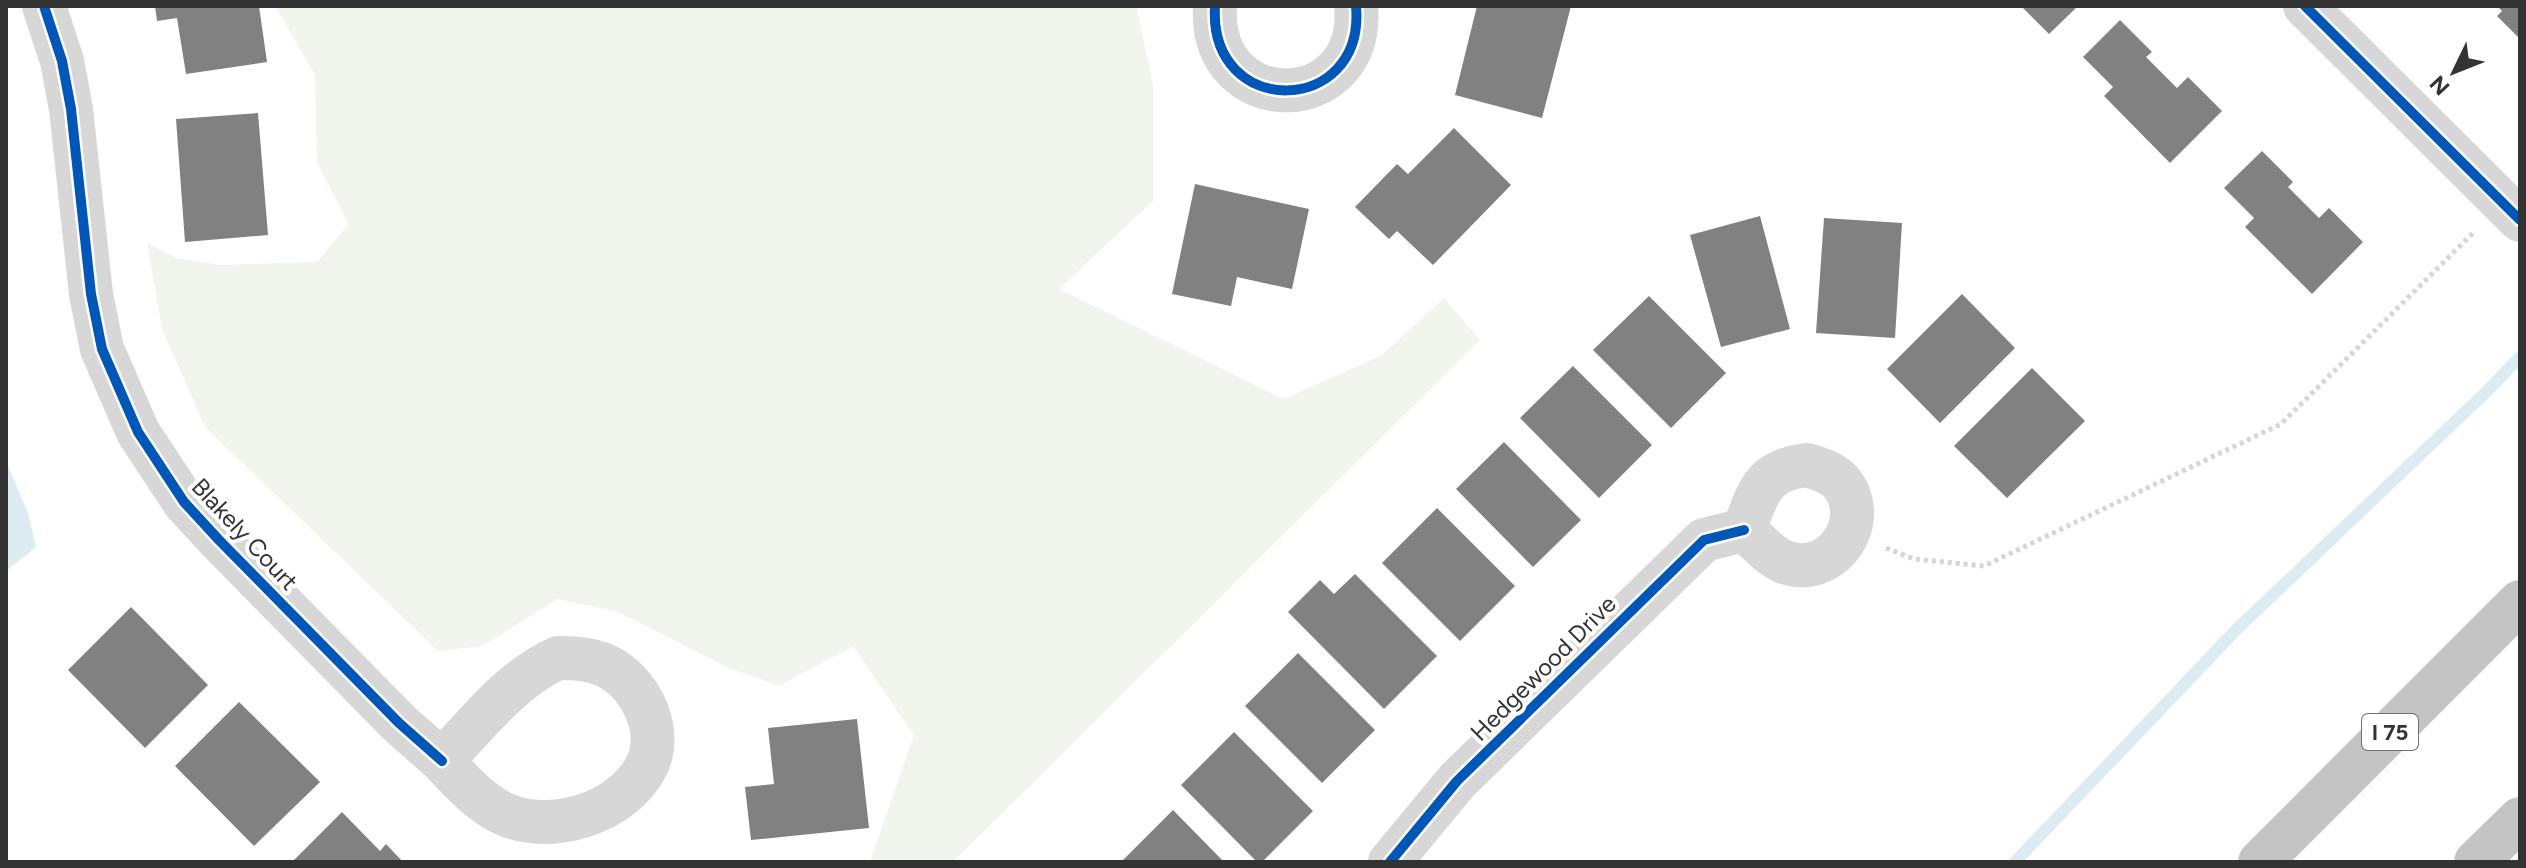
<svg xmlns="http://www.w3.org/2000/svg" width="2526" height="868" font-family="Figtree,sans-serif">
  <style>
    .green { fill: #f1f5ed }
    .water { fill: #ddebf3 }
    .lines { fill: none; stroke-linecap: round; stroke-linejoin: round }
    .stream { stroke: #ddebf3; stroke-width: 12 }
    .building { fill: #818181 }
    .path { stroke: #d6d6d6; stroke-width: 5; stroke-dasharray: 4 4; stroke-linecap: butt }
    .minor { stroke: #d7d7d7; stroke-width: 44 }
    .motorway { stroke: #c4c4c4; stroke-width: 44 }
    .cycleway-casing { stroke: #fff; stroke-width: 15 }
    .cycleway { stroke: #0057b8; stroke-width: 10 }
    .labels { text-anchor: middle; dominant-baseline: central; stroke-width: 8; stroke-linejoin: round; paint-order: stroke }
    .shield { fill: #fff; stroke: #707070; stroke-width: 2 }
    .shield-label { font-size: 22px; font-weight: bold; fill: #333 }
    .street-label { font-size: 24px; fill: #333; stroke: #fff }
  </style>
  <rect width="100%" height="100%" fill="#fff"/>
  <path class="green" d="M275,6H1136L1153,84V201L1059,289L1284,399L1382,355L1444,298L1480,340L953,862H870L914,735L853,646L779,686L729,668L618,612L558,599L482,646L438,651L205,427L162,329L147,243L177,258L219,265L317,262L349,224L317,163L315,75Z"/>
  <path class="water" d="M6,461L28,513L36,547L6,571Z"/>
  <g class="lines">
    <path class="stream" d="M2015,862L2236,630L2484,394L2520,357"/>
  </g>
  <path class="building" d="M155,6H259L267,62L186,74L177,18L157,21Z
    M1477,6H1571L1542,118L1455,95Z
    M2021,6H2078L2049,34Z
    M2497,6H2520V39L2497,16L2502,11Z
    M2120,20L2152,52L2146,57L2177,88L2188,77L2222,111L2170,163L2104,96L2113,87L2083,57Z
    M258,113L268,235L185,242L176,119Z
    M1454,128L1511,185L1433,265L1397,231L1389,239L1355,207L1397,164L1408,174Z
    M2262,151L2293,182L2288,187L2319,218L2329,208L2363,242L2312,294L2245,227L2254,218L2224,188Z
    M1195,184L1309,209L1292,289L1237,277L1231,306L1172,294Z
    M1760,216L1790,329L1721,347L1690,235Z
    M1824,218L1902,223L1895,338L1816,333Z
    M1962,294L2015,348L1940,423L1887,369Z
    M1649,296L1726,373L1671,428L1593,350Z
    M1573,366L1652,445L1599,498L1520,418Z
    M2032,368L2085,421L2007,498L1954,446Z
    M1504,442L1581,520L1533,567L1456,489Z
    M1437,508L1515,586L1460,641L1382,563Z
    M1355,574L1437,656L1384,709L1288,612L1320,580L1334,594Z
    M131,607L208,685L145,748L68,670Z
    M1298,653L1375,730L1322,783L1245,706Z
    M239,702L320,782L254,846L175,766Z
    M857,719L869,828L751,840L745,787L774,784L768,728Z
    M1234,732L1313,811L1262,862H1257L1181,785Z
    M1173,810L1224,862H1121Z
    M342,812L380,851L386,844L403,862H292Z"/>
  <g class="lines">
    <path class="path" d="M1886,548L1914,559L1984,566L2281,424L2474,232"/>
    <path class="minor" d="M44,6L62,61L71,109L91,294L102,349L138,432L184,502L219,540L399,723L442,761
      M1215,6C1208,120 1366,117 1356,6
      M2305,6L2520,220
      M1807,465C1819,469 1831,472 1840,481C1874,521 1830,582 1782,561C1767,554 1757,540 1744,530C1758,492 1762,470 1807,465Z
      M558,658C577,658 595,659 612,669C642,687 663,731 647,765C624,813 550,836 502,813C478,801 460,780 442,761C477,724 511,679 558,658Z
      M1390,862L1457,781L1704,540L1744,530"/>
    <path class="motorway" d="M2260,862L2520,602
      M2476,862L2520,819"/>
    <defs>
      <path id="cycleway" d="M44,6L62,61L71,109L91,294L102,349L138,432L184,502L219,540L399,723L442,761
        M1215,6C1208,120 1366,117 1356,6
        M2305,6L2520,220
        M1390,862L1457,781L1704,540L1744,530"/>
    </defs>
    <use href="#cycleway" class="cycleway-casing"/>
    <use href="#cycleway" class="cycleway"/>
  </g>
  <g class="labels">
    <rect class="shield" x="2362" y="714" width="56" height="36" rx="6"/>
    <g class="shield-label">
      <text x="2390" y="732">I 75</text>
    </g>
    <g class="street-label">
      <text transform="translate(245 534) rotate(47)">Blakely Court</text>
      <text transform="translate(1543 668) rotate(-45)">Hedgewood Drive</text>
    </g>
  </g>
  <rect width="2526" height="868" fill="none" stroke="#333333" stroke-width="16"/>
  <g transform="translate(2454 72) rotate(227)" stroke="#ffffff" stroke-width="6" paint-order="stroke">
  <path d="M0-6L14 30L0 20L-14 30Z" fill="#333333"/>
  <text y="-12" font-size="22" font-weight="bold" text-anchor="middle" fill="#333333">N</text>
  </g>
</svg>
